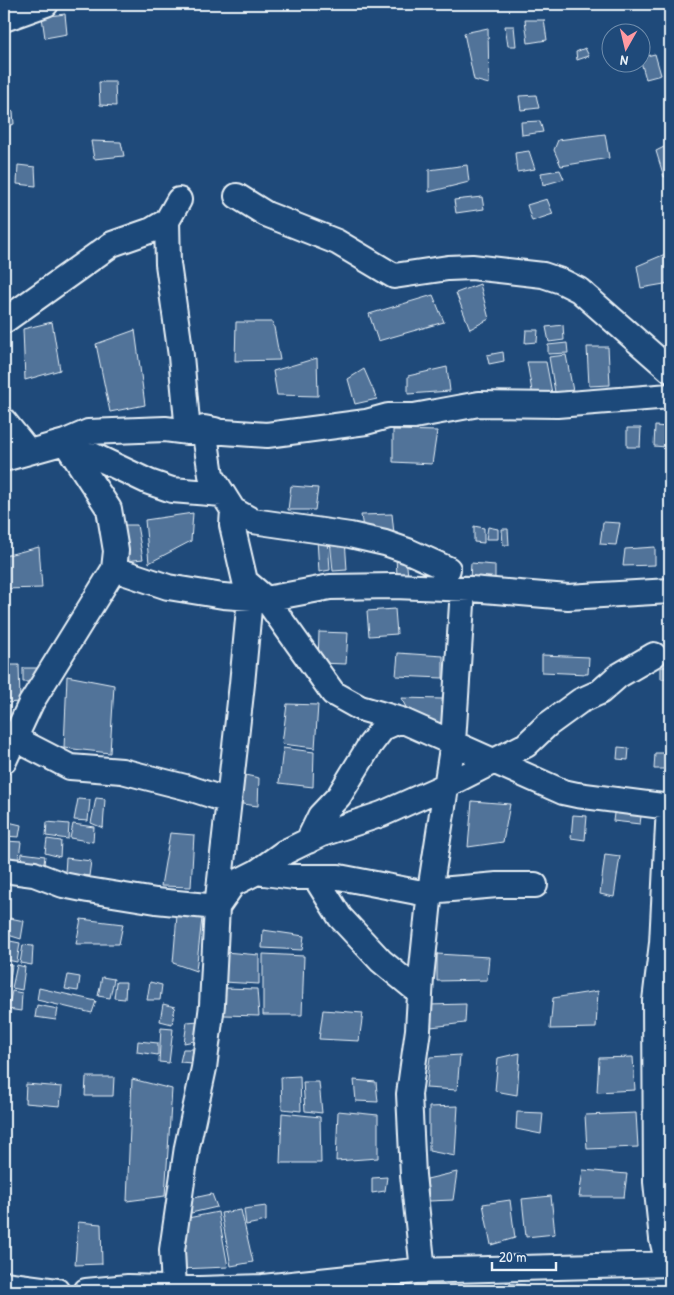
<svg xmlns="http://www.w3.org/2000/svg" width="674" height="1295" font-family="'Patrick Hand',sans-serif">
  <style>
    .building { fill: #517399; stroke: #e8f1f8 }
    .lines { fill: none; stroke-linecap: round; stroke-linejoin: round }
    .minor-casing { stroke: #e8f1f8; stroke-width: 28 }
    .minor { stroke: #1f4a7a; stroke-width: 24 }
  </style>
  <rect width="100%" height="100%" fill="#1f4a7a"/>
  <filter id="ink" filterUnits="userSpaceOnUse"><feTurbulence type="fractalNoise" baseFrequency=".02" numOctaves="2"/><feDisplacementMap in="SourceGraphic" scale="10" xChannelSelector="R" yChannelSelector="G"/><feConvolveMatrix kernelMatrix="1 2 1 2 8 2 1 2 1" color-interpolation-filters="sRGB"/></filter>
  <g filter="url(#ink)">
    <path class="building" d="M65,14L67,34L45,38L42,17Z
      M525,20H544L547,40L528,43Z
      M505,26H514L516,46H508Z
      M488,28L489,84L474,80L464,33Z
      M585,48L589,56L577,60L576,52Z
      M655,54L661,75L646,79L641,62L642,57Z
      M99,82H115L116,106L100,105Z
      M536,95L539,108L521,110L519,96Z
      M13,111L14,124L4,127V113Z
      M540,121L543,132L522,135L521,122Z
      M605,134L609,158L561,166L554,150L558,140Z
      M91,141L121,142L124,156L94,159Z
      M670,144V175L664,177L656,151Z
      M529,151L535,169L517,172L515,153Z
      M18,165L35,167L36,186L17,184Z
      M467,165L469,182L429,192V170Z
      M560,170L564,179L543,185L541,173Z
      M482,197L484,209L456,213L454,200Z
      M547,199L553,214L532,221L527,205Z
      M670,252V283L641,288L637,266Z
      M480,284L489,319L470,329L456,293Z
      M433,295L444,322L378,341L369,314Z
      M52,322L60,370L25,380L23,329Z
      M236,322H273L280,360L235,361Z
      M563,325L564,340L549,342L546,327Z
      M668,325H670V341H668Z
      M135,330L145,405L110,412L96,344Z
      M526,330H538L537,342L525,343Z
      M567,343L568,353L548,354V345Z
      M587,347H608L610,385L589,386Z
      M503,352L504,361L489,364L487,355Z
      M566,355L573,391L555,392L549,357Z
      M317,358L318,396L277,395L273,371Z
      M527,362H546L552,393L533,397Z
      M447,367L450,391L408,394V376Z
      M364,369L377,399L355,404L348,379Z
      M655,426L668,427L666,447L654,446Z
      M627,428H641L640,447H627Z
      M393,430L437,431L432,464L393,462Z
      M291,486L318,488L315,510H288Z
      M193,513L191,541L149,563L145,520Z
      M392,514L394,534L364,535L361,515Z
      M603,522L620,523L616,545L600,544Z
      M125,525H137L143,559L126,561Z
      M474,526L484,528V543L474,542Z
      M488,527L498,529V539H486Z
      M502,529H508L509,545H503Z
      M317,539H328L330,570L319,572Z
      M345,539L347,570L333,571L330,540Z
      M39,547L42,588L4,589V556Z
      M655,547V565L623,566L625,549Z
      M396,557H406L408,576H397Z
      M471,563L495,565V581L470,580Z
      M395,609L397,634L369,636L367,611Z
      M319,632L348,633L346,664L318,663Z
      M398,653L443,656V678L396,676Z
      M542,655L589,657L588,674L542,672Z
      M4,665H19L20,702L4,703Z
      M661,667H670V679H661Z
      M23,668H37V682H23Z
      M67,676L114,685L110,753L64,748Z
      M401,698L443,699V728L413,720Z
      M287,704L318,705L315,748L282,744Z
      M618,747L629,748L628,760L617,759Z
      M283,748L314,752L313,787L279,783Z
      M655,753H670V769H654Z
      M236,773L259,778L258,806L235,803Z
      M96,798L105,799L103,828L91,823Z
      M78,799L90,800L88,821L74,820Z
      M472,801L510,804L503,842L468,847Z
      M615,806L642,809L640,824L613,821Z
      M573,815L587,816L585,840L571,838Z
      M4,821L21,825L19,837L4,836Z
      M47,822L69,824L68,839L46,836Z
      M73,824L94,827L93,842L70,838Z
      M170,833L194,835L191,887L161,886Z
      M47,839L61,841L60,857L45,853Z
      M6,841L21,842L18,865L6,863Z
      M22,853L45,856L43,872L20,868Z
      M605,854L620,856L614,897L600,894Z
      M66,858L91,861L89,876L65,873Z
      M177,915L202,918L196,971L173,963Z
      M10,918L24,921L21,939L8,935Z
      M81,919L123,924L119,944H76Z
      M263,930L304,936L302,950L262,948Z
      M4,938L7,939L4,956Z
      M10,941L20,943L17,962L7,960Z
      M23,945L33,946L32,965L20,963Z
      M225,952L259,955V984L223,982Z
      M263,954L304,956L302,1015H263Z
      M437,954L489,957L487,980L437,981Z
      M4,964L12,965L9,987L4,986Z
      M17,965L25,967L22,990L12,988Z
      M68,975L80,977L78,991L65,989Z
      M102,977L114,979L110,998L98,996Z
      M116,982H126L125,999L114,998Z
      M150,982L162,985L160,1000H147Z
      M39,988L96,1001L92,1013L37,1000Z
      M225,988L257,989L259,1016L224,1015Z
      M12,991L22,993L21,1011L8,1009Z
      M598,991L596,1028L550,1029L553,998Z
      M163,1004L175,1007L172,1024L160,1021Z
      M466,1004L465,1023L431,1027L428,1005Z
      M37,1005L58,1009L56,1020L35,1017Z
      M323,1010L363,1013L359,1041L319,1039Z
      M199,1021V1040L184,1043L187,1022Z
      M161,1028L173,1029L169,1063L159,1062Z
      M138,1041L158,1043V1055L137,1052Z
      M183,1049H194L192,1063L180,1062Z
      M520,1053L517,1095L495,1091L498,1058Z
      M460,1055L457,1090L426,1088L430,1057Z
      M633,1057L635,1090L597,1092L599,1058Z
      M300,1076L301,1111L282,1109L281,1077Z
      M86,1077H114L113,1096H85Z
      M132,1079L172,1089L165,1196L127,1201Z
      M354,1080L376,1082L378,1102L356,1101Z
      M303,1082H319L322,1113L305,1111Z
      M26,1084L62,1087L60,1106L25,1103Z
      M458,1106L455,1156L429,1151V1107Z
      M338,1111L378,1115V1158L336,1161Z
      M517,1112L543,1113L541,1134L516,1129Z
      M282,1113L320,1117L321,1163H280Z
      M636,1113L638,1147L587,1149L585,1115Z
      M4,1141H5L9,1178L4,1179Z
      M583,1170L627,1174L624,1197H579Z
      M457,1172L453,1200L429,1201L427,1179Z
      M387,1177L385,1191L372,1193V1178Z
      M212,1194L217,1207L191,1213L189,1199Z
      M551,1196L555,1234L526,1237L522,1199Z
      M510,1200L515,1238L491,1245L483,1204Z
      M266,1206V1221L246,1225L244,1209Z
      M241,1210L253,1262L231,1266L221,1213Z
      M218,1212L228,1267L180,1269L188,1218Z
      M78,1222L101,1224L102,1264L75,1265Z
      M506,1283L525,1285L524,1291H505Z"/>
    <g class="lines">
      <defs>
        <path id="minor" d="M4,19L46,4
          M237,196L266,214L337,242L394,276L448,268L472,267L543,275L561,281L579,290L670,370
          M179,200L167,221L168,264L181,356L188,432
          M4,321L112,244L152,230L167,221
          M4,421L29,452
          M215,430L204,428L211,475L233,510L253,521L350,535L385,543L408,551L448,569
          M65,442L149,482L172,490L222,494
          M4,459L65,442L88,432L165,429L188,432H224L267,435L366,422L388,416H414L479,404L557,405L670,396
          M233,510L232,525L245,581L266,599L333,693L360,708L401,720L563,792L577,795L670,807
          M114,569L168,587L223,596L266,599L330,587L394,586L471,589L568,597L670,591
          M4,733L70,767L122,771L189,788L229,801
          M4,761L31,703L114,569L116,551L109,509L65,442
          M308,841L320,816L339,796L370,745L383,728L401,720
          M4,870L34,874L63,885L88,890L156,901L217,907L233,884L257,872L285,852L322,834L382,814L447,785L526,745L547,725L580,701L600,692L618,676L654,655
          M257,872L294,877H339L417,892L497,885H535
          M315,877L340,917L381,961L420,993
          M668,1264L662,1239L656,1182L655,1001L662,943L669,806
          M423,1271L413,1175L409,1094L418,1030L421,978L430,891L453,742L463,589
          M4,1284L57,1291
          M174,1288L172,1250L187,1147L204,1068L212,1005L217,907L242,684L250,598L245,581
          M86,1291L128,1287L200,1289L263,1287L415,1271L670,1264"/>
      </defs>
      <use href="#minor" class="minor-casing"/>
      <use href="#minor" class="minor"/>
    </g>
  </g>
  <rect width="674" height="1295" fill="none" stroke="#1f4a7a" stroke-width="20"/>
  <rect x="10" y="10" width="654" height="1275" fill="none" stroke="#e8f1f8" stroke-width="2" filter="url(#ink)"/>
  <g transform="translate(626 48) rotate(188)"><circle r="24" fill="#1f4a7a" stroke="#6f8dac"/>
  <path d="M0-4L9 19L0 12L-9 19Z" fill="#ff9aa2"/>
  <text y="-8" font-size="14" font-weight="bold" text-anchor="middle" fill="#e8f1f8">N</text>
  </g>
  <path d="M492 1262v8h64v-8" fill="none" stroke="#e8f1f8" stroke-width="2.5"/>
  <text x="499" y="1262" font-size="15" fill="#e8f1f8" stroke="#1f4a7a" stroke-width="4" paint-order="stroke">20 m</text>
</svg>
